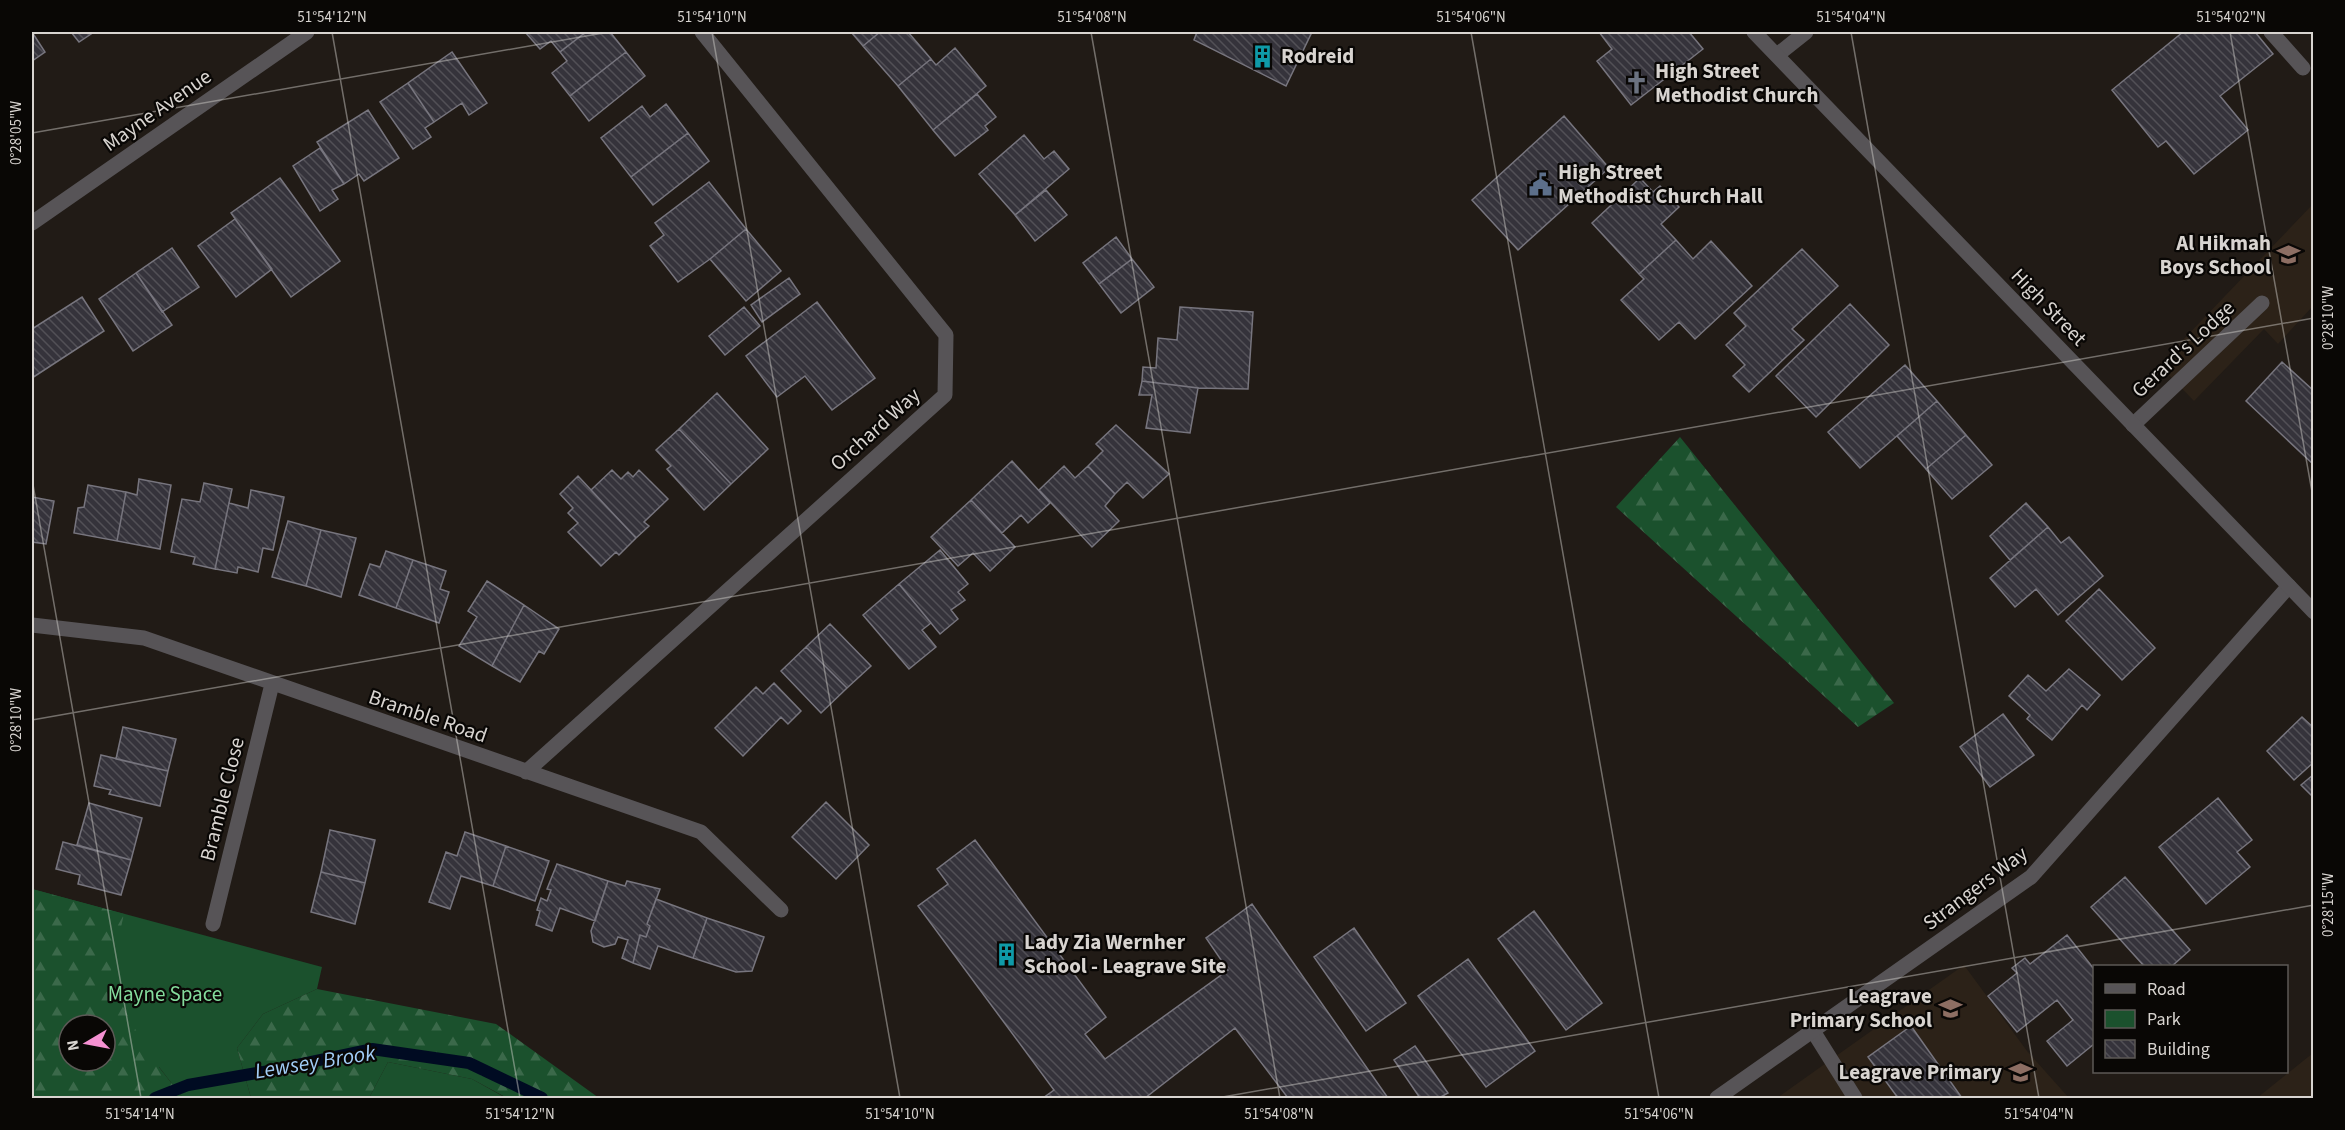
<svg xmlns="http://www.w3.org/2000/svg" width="2345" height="1130" font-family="'Source Sans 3',sans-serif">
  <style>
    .built { fill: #2c2218 }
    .green { fill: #1b512d; fill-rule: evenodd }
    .forest { fill: url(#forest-firs); fill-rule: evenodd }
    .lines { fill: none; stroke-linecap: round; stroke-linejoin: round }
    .stream { stroke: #000b22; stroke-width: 12 }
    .building { fill: url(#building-back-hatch); stroke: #77757e; stroke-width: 1.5 }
    .service { stroke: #575457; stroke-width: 15 }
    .minor { stroke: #575457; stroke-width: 15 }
    .tertiary { stroke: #575457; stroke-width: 15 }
    .ticks { fill: none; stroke: #d8d4d0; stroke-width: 1.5; stroke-opacity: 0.45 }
    .labels { text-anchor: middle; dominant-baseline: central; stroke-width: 4.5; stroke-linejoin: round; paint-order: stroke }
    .poi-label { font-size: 21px; font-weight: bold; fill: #d8d4d0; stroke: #090705; text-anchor: start }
    .street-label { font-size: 21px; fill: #d8d4d0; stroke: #090705 }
    .park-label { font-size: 21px; fill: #84dc9c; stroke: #090705 }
    .water-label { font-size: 22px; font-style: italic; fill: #a1ccf6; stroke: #090705 }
    .neatline { fill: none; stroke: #d8d4d0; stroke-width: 2 }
    .ticks-label { font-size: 15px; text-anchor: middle; fill: #d8d4d0 }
  </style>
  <defs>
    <pattern id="forest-firs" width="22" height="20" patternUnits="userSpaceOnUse" patternTransform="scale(1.5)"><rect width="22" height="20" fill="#1b512d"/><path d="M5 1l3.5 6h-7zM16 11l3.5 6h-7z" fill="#3b694a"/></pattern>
    <pattern id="building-back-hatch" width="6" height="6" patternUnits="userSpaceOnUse" patternTransform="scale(1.5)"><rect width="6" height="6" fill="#35333b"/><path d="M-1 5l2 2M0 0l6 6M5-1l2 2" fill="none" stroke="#525056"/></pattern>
  </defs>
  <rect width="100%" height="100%" fill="#211b16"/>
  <path class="built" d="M2313,204V306L2278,344L2264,329L2194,401L2159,365Z
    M1964,965L2027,1051L2069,1098H1777Z
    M2313,1053V1098H2257Z"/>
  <path class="green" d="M32,889L322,967L317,989L263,1014L237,1048L251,1098H183L159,1067L32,1098ZM69,1025H105V1061H69Z
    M388,1062L472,1079L506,1098H369Z"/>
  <path class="forest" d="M1680,437L1894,703L1858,727L1616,507Z
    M32,889L124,914L109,980L148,1053L183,1098H32ZM69,1025H105V1061H69Z
    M317,989L496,1024L599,1098H507L472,1079L388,1062L369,1098H251L237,1048L263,1014Z"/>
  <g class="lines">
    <path class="stream" d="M155,1098L188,1085L263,1072L372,1049L469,1063L542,1098"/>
  </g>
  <path class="building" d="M32,32L45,52L32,61Z
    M71,32H94L79,42Z
    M525,32H586L560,52L551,41L540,49Z
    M586,32H610L626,52L570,96L552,73L567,61L560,52Z
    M851,32H880L863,46Z
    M880,32H908L931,59L898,86L863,46Z
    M1197,32H1307L1311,34L1286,86L1194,40Z
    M1599,32H1689L1703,49L1631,105L1597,61L1612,49Z
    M2183,32H2255L2273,54L2220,96L2248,130L2194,174L2166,141L2158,147L2112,90Z
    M955,48L986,86L933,130L898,86L931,59L936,65Z
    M452,52L487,103L469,115L462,103L434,122L408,83Z
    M626,52L645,76L589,121L570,96Z
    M408,83L434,122L425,128L431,137L413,149L380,102Z
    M977,94L996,117L985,126L988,130L955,156L933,130Z
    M666,104L688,133L631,177L601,138L642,106L650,117Z
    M368,110L399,158L364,181L359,174L344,184L317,142Z
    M1564,116L1609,168L1518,250L1472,200Z
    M688,133L709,161L653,205L631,177Z
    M1024,135L1044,159L1054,151L1069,169L1015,215L979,174Z
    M320,148L344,184L332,190L338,199L320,211L293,166Z
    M280,178L340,261L291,297L231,213Z
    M1640,178L1653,192L1660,186L1679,207L1661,224L1676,240L1639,274L1592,223Z
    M709,182L746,229L710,259L678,282L650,246L664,235L655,223Z
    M1046,190L1067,215L1035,241L1015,215Z
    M235,219L272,269L236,297L198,246Z
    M746,229L781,271L746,301L710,259Z
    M1116,237L1132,259L1099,284L1083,263Z
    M1676,240L1693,259L1711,241L1752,286L1695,339L1679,322L1659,340L1621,300L1644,279L1639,274Z
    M172,248L199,287L162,312L136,273Z
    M1802,249L1838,286L1792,329L1804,340L1749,392L1733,376L1745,365L1726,345L1746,326L1734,313Z
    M1132,259L1154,287L1121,313L1099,284Z
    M136,273L172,325L133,351L99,299Z
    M789,278L800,294L762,322L751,305Z
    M82,297L104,331L32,378V329Z
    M817,302L875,378L832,410L805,376L777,397L746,356Z
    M1850,304L1889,345L1816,417L1776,376Z
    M744,307L760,326L725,355L709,336Z
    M1180,307L1253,312L1248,389L1198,388L1142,381L1143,367L1156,368L1158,338L1177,340Z
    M2282,362L2314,391V465L2246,401Z
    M1905,365L1937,401L1860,468L1828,432Z
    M1142,381L1198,388L1190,433L1146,428L1152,395H1139Z
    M717,393L768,449L731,484L679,429Z
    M1937,401L1966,435L1926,469L1897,436Z
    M1116,425L1169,474L1143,498L1127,482L1115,494L1088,466L1103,451L1096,444Z
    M679,429L731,484L704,510L667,469L671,466L656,450Z
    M1966,435L1992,465L1952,499L1926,469Z
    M1012,461L1050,503L1028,523L1021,515L1002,533L971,500Z
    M1064,466L1075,478L1088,466L1115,494L1105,506L1119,521L1092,547L1039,490Z
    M612,470L621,479L628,472L633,477L639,470L668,499L644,522L649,526L636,538L591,490Z
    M578,476L636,538L619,555L616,552L601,566L568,532L578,523L568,513L573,508L560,494Z
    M139,479L171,485L160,549L117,541L126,492L137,495Z
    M204,483L232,489L215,569L193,564L195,557L171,552L182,499L200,502Z
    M88,485L126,492L117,541L74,533L78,508L84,507Z
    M251,490L284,497L273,550L263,548L258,572L238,567L237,573L215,569L229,503L248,508Z
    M32,497L54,501L46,544L32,542Z
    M971,500L1015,547L990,571L973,553L958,566L931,537Z
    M2026,503L2048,527L2010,560L1990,536Z
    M288,521L321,530L306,586L272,577Z
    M2048,527L2061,543L2069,537L2103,576L2058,615L2036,589L2015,607L1990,578Z
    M321,530L356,538L341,597L306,586Z
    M940,550L968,584L958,592L965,600L951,610L958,619L940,634L899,584Z
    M386,551L413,560L396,608L359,595L370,564L380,567Z
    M413,560L446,571L440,589L449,592L439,623L396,608Z
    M487,581L524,605L492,666L459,646L477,617L468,611Z
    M899,584L931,623L922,630L936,647L909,669L863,615Z
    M2099,589L2155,648L2122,680L2066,621Z
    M524,605L559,629L544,654L539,651L520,682L492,666Z
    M830,624L871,666L847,688L806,647Z
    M806,647L847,688L821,713L781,671Z
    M2069,669L2100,695L2087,710L2082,705L2052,740L2027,719L2030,715L2009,696L2028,675L2046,691Z
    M774,683L801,711L788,724L781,717L743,756L715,728L756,687L763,694Z
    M2003,714L2034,755L1990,787L1960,747Z
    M2302,717L2314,728V762L2294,780L2267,751Z
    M123,727L176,739L168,771L116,759Z
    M101,755L168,771L160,806L109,794L111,790L94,786Z
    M2314,774V798L2301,785Z
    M2218,798L2252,840L2237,852L2250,867L2206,904L2159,847Z
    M826,802L869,845L836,879L792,837Z
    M89,803L142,818L131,860L77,845Z
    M330,830L375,840L365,883L321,872Z
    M465,832L506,846L493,886L461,876L450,909L429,902L446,852L457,856Z
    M975,840L1106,1017L1085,1034L1105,1059L1228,970L1206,938L1252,904L1388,1098H1288L1235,1028L1145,1098H1043L1054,1090L918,906L948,884L937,869Z
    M63,842L131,860L121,895L78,884L80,875L56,869Z
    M506,846L549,861L535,901L493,886Z
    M557,864L608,881L595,921L560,908L552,931L536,925L540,911L537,910L541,898L547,901L551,890L547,889Z
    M321,872L365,883L355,924L311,912Z
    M2125,877L2190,950L2172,966H2144L2091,907Z
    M608,881L625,886L627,881L660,889L647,924L650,926L646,937L640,935L633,963L622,958L628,940L618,937L615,944L604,947L593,942L591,931Z
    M656,899L707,918L693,958L658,946L650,969L633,963L640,935L646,937L650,926L647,924Z
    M1534,911L1602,1003L1566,1030L1498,939Z
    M707,918L764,937L752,971L736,972L693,958Z
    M1354,928L1406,1003L1366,1031L1314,957Z
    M2067,935L2094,969V1044L2067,1066L2047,1041L2073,1020L2057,1000L2017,1032L1988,996L2017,973L2012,968L2025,958L2030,964Z
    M1468,959L1535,1051L1486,1087L1418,996Z
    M1911,1026L1962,1098H1898L1868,1057Z
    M1415,1046L1448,1093L1439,1098H1420L1394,1060Z"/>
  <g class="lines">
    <path class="service" d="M2271,32L2303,68
      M1777,55L1806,32
      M1813,1031L1855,1098"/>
    <path class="minor" d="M32,223L307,32
      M2133,425L2262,303
      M32,625L144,638L701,832L781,910
      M526,772L945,395L946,335L702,32
      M213,924L272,684
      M1717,1098L2031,877L2289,586"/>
    <path class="tertiary" d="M1754,32L2314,612"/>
  </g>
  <path class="ticks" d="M332,32L520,1098M712,32L900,1098M1091,32L1280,1098M1471,32L1659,1098M1851,32L2039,1098M2230,32L2314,503M32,133L609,32M32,479L141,1098M32,720L2314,318M1217,1098L2314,905"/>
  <defs>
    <symbol id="building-bare" viewBox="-9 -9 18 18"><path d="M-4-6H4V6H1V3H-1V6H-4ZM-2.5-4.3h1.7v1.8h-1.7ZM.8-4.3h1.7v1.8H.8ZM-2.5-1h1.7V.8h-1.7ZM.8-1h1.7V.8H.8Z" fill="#0f9aa8" stroke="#090705" stroke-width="2.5" paint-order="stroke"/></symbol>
    <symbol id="church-bare" viewBox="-9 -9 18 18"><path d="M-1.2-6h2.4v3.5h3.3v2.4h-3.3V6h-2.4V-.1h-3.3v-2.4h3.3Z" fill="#6b7280" stroke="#090705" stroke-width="2.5" paint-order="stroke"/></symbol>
    <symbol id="civic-bare" viewBox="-9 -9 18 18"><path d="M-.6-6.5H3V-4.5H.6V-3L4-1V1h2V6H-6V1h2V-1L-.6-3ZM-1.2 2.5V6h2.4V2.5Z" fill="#5c6f8a" stroke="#090705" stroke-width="2.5" paint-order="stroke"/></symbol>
    <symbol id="school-bare" viewBox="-9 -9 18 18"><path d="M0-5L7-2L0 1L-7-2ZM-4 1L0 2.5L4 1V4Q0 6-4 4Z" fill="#8d6e63" stroke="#090705" stroke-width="2.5" paint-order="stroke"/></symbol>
  </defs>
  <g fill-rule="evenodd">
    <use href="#building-bare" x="1246" y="40" width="33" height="33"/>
    <use href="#church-bare" x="1620" y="66" width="33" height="33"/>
    <use href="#civic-bare" x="1524" y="168" width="33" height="33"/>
    <use href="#school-bare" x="2272" y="238" width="33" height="33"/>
    <use href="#building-bare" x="990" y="938" width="33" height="33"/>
    <use href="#school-bare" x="1934" y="992" width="33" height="33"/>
    <use href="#school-bare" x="2004" y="1056" width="33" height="33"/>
  </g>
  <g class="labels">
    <g class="poi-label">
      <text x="1281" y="56">Rodreid</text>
      <text x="1655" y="71">High Street<tspan x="1655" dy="24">Methodist Church</tspan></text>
      <text x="1558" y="172">High Street<tspan x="1558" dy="24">Methodist Church Hall</tspan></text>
      <text x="2271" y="243" text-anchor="end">Al Hikmah<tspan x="2271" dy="24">Boys School</tspan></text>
      <text x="1024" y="942">Lady Zia Wernher<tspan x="1024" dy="24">School - Leagrave Site</tspan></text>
      <text x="1932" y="996" text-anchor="end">Leagrave<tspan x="1932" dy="24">Primary School</tspan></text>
      <text x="2002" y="1072" text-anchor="end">Leagrave Primary</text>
    </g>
    <g class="street-label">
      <text transform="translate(157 110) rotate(-35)">Mayne Avenue</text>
      <text transform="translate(2049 307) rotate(46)">High Street</text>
      <text transform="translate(2183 349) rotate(-43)">Gerard's Lodge</text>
      <text transform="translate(875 429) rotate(-42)">Orchard Way</text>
      <text transform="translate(428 716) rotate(19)">Bramble Road</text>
      <text transform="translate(222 799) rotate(-76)">Bramble Close</text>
      <text transform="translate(1975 888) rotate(-37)">Strangers Way</text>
    </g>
    <g class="park-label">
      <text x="165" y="994">Mayne Space</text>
    </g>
    <g class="water-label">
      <text transform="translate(315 1062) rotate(-9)">Lewsey Brook</text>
    </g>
  </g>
  <rect width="2345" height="1130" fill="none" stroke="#090705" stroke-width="66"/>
  <rect x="2093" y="965" width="195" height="108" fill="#090705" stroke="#5c5956" stroke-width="1.5"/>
  <rect x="2105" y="984" width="30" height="9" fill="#575457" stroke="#5c5956" stroke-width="1.5"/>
  <text x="2147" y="995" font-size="18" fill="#d8d4d0">Road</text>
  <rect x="2105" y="1010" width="30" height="18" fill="#1b512d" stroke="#5c5956" stroke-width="1.5"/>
  <text x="2147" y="1025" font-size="18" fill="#d8d4d0">Park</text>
  <rect x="2105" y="1040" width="30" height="18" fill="url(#building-back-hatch)" stroke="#5c5956" stroke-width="1.5"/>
  <text x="2147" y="1055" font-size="18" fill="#d8d4d0">Building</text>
  <g transform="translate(87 1043) rotate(260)"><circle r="28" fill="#090705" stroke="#5c5956" stroke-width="1.5"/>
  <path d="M0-4.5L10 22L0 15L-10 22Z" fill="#f591d2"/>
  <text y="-9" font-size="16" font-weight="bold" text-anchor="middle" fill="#d8d4d0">N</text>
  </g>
  <rect x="33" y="33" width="2279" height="1064" class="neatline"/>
  <g class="ticks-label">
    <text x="332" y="22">51°54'12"N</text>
    <text x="712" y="22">51°54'10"N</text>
    <text x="1092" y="22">51°54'08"N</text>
    <text x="1471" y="22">51°54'06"N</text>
    <text x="1851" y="22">51°54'04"N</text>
    <text x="2231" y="22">51°54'02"N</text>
    <text transform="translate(16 133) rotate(-90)" y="5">0°28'05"W</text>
    <text transform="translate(2328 318) rotate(-90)" y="5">0°28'10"W</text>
    <text transform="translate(16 720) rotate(-90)" y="5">0°28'10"W</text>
    <text transform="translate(2328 905) rotate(-90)" y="5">0°28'15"W</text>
    <text x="140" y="1119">51°54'14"N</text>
    <text x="520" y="1119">51°54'12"N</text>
    <text x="900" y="1119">51°54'10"N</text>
    <text x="1279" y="1119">51°54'08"N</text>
    <text x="1659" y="1119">51°54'06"N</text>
    <text x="2039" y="1119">51°54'04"N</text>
  </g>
</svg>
